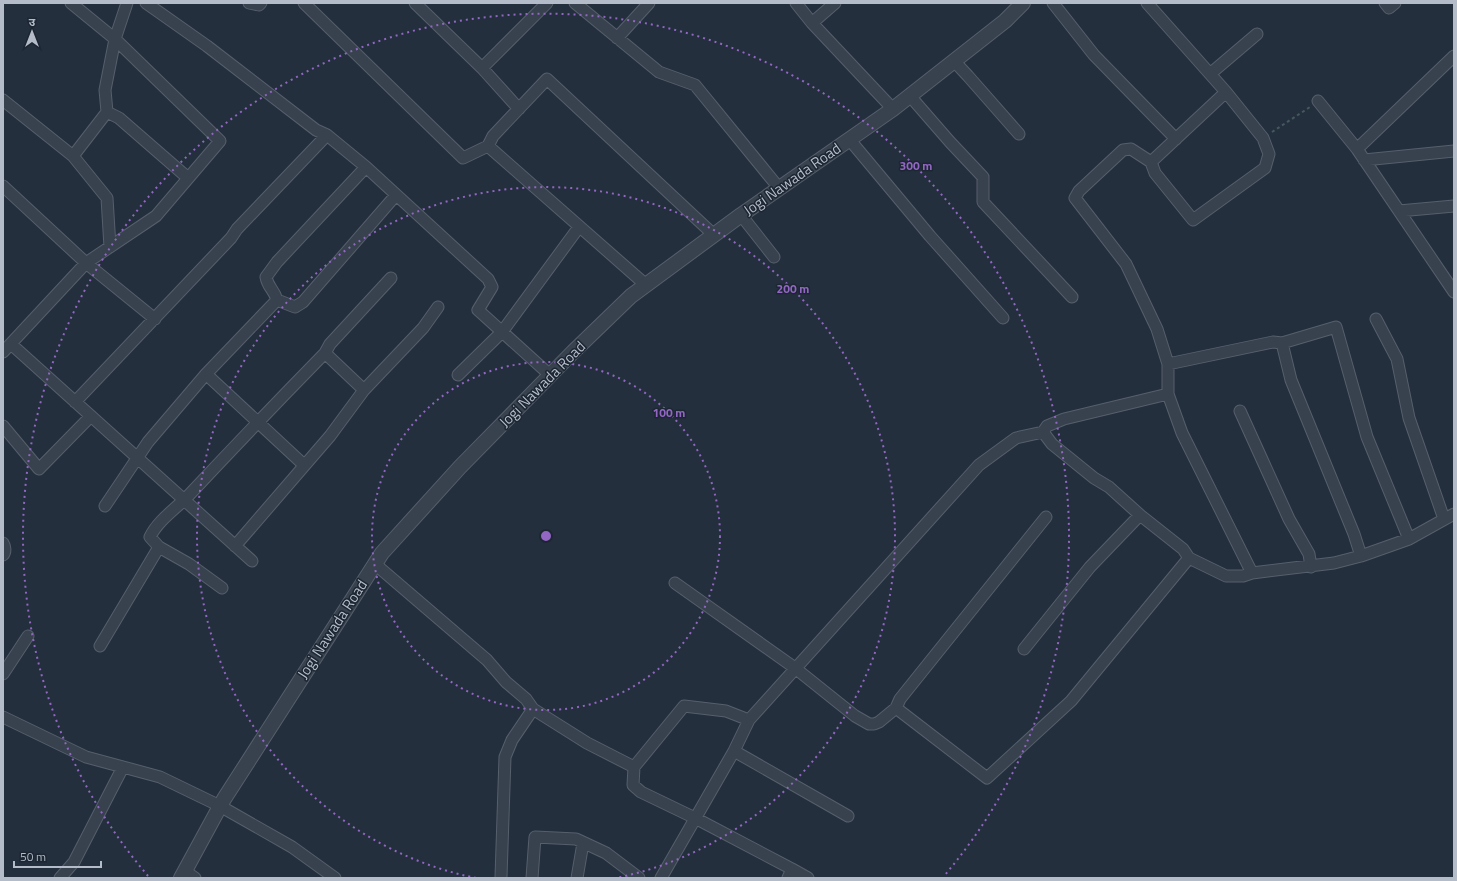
<svg xmlns="http://www.w3.org/2000/svg" width="1457" height="881" font-family="'Titillium Web','Noto Sans Devanagari',sans-serif">
  <style>
    .lines { fill: none; stroke-linecap: round; stroke-linejoin: round }
    .minor-casing { stroke: #565f6c; stroke-width: 13 }
    .tertiary-casing { stroke: #565f6c; stroke-width: 16 }
    .path { stroke: #44595c; stroke-width: 2; stroke-dasharray: 3 3; stroke-linecap: butt }
    .minor { stroke: #38414e; stroke-width: 11 }
    .tertiary { stroke: #38414e; stroke-width: 14 }
    .ring { fill: none; stroke: #9266c3; stroke-width: 2; stroke-dasharray: 2 4 }
    .labels { text-anchor: middle; dominant-baseline: central; stroke-width: 3; stroke-linejoin: round; paint-order: stroke }
    .street-label { font-size: 15px; fill: #b4bcc9; stroke: #1d2633 }
    .centre { fill: #9266c3; stroke: #1d2633; stroke-width: 2 }
    .ring-label { font-size: 12px; text-anchor: middle; font-weight: bold; fill: #9266c3; stroke: #1d2633; stroke-width: 3; stroke-linejoin: round; paint-order: stroke }
  </style>
  <rect width="100%" height="100%" fill="#242f3e"/>
  <g class="lines">
    <defs>
      <path id="minor" d="M146,3L207,46L316,130L327,135L366,167L488,279L492,287L478,310L550,375
        M249,3L259,5L261,3
        M304,3L463,158L488,146L493,136L547,79L714,235
        M415,3L482,68L519,109
        M575,3L659,72L695,85L779,188
        M796,3L812,23L893,109
        M1053,3L1094,55L1176,139
        M1147,3L1226,92L1263,138L1269,154L1265,168L1193,220L1155,173L1151,162L1131,149L1123,150L1079,191L1075,198L1126,264L1157,329L1168,364V394L1182,433L1252,573
        M1385,3L1389,8L1395,3
        M812,23L835,3
        M617,38L649,3
        M954,61L968,76L1019,134
        M482,68L547,3
        M1210,74L1257,34
        M910,96L950,142L983,177V202L1072,297
        M3,100L73,156L107,198L110,247
        M1318,101L1357,149L1454,292
        M107,112L119,118L188,178
        M849,139L930,236L1003,318
        M488,146L646,285
        M1357,149L1454,56
        M73,156L107,112L105,90L115,39L127,3
        M1364,160L1454,151
        M1151,162L1226,92
        M3,186L86,263L155,319
        M1399,211L1454,206
        M741,215L774,257
        M277,300C274,289 268,288 266,277L277,262L366,167
        M277,300L295,307L303,302L396,195
        M1376,319L1397,359L1409,418L1444,519
        M1282,343L1291,380L1354,534L1361,556
        M11,344L252,561
        M3,352L86,263L156,216L220,141L115,39L71,3
        M325,353L364,390
        M1168,364L1273,342L1282,343L1336,327L1367,437L1409,539
        M206,374L304,465
        M458,375L502,332L579,227
        M75,402L231,238L237,229L327,135
        M1240,411L1289,519L1309,554L1311,567
        M3,426L39,469L91,416
        M1043,432L1052,444L1094,478L1109,487L1140,515L1183,549L1189,558L1226,576H1243L1252,573L1334,563L1361,556L1409,539L1454,514
        M105,506L148,442L206,374L277,300
        M3,543C5,546 6,552 3,555
        M235,546L330,436L364,390L423,328L438,307
        M375,564L487,660L506,682L526,699L533,709L587,743L634,767
        M675,583L795,668L855,716L869,724H874L879,722L896,708L900,699L1046,517
        M222,588L189,564L159,547L150,537C158,520 177,508 189,495C234,447 279,400 325,353L330,344L391,278
        M100,646L159,547
        M1024,649L1090,567L1140,515
        M3,674L28,636
        M896,708L987,778L1071,701L1189,558
        M3,717L86,757L160,777L220,806L292,847L335,878
        M749,720L726,711L684,706L634,767L633,785L641,792L695,818L792,869L788,878
        M734,751L848,816
        M792,869L808,878
        M185,871L195,878
        M501,877L505,757L512,740L533,709
        M60,878L74,862L123,767
        M532,878L535,837L576,839L606,853L639,878
        M577,878L583,843
        M661,878L734,751L749,720L979,465L1016,438L1043,432L1047,426L1064,419L1168,394"/>
      <path id="tertiary" d="M181,878L224,799L382,553L460,467L573,352L631,296L741,215L893,109L1005,21L1023,3"/>
    </defs>
    <use href="#minor" class="minor-casing"/>
    <use href="#tertiary" class="tertiary-casing"/>
    <path class="path" d="M1272,132L1310,107"/>
    <use href="#minor" class="minor"/>
    <use href="#tertiary" class="tertiary"/>
  </g>
  <g class="ring">
    <circle cx="546" cy="536" r="174"/>
    <path d="M476 878A349 349 0 1 1 616 878"/>
    <path d="M148 876A523 523 0 1 1 944 876"/>
  </g>
  <g class="labels">
    <g class="street-label">
      <text transform="translate(792 179) rotate(-35)">Jogi Nawada Road</text>
      <text transform="translate(542 384) rotate(-45)">Jogi Nawada Road</text>
      <text transform="translate(332 629) rotate(-57)">Jogi Nawada Road</text>
    </g>
  </g>
  <circle cx="546" cy="536" r="6" class="centre"/>
  <g class="ring-label">
    <text x="916" y="170">300 m</text>
    <text x="793" y="293">200 m</text>
    <text x="669" y="417">100 m</text>
  </g>
  <rect width="1457" height="881" fill="none" stroke="#b4bcc9" stroke-width="8"/>
  <g transform="translate(32 32)" stroke="#1d2633" stroke-width="3" paint-order="stroke">
  <path d="M0-3L7 15L0 10L-7 15Z" fill="#b4bcc9"/>
  <text y="-6" font-size="11" font-weight="bold" text-anchor="middle" fill="#b4bcc9">उ</text>
  </g>
  <path d="M14 861v6h87v-6" fill="none" stroke="#b4bcc9" stroke-width="2"/>
  <text x="20" y="861" font-size="12" fill="#b4bcc9" stroke="#1d2633" stroke-width="3" paint-order="stroke">50 m</text>
</svg>
